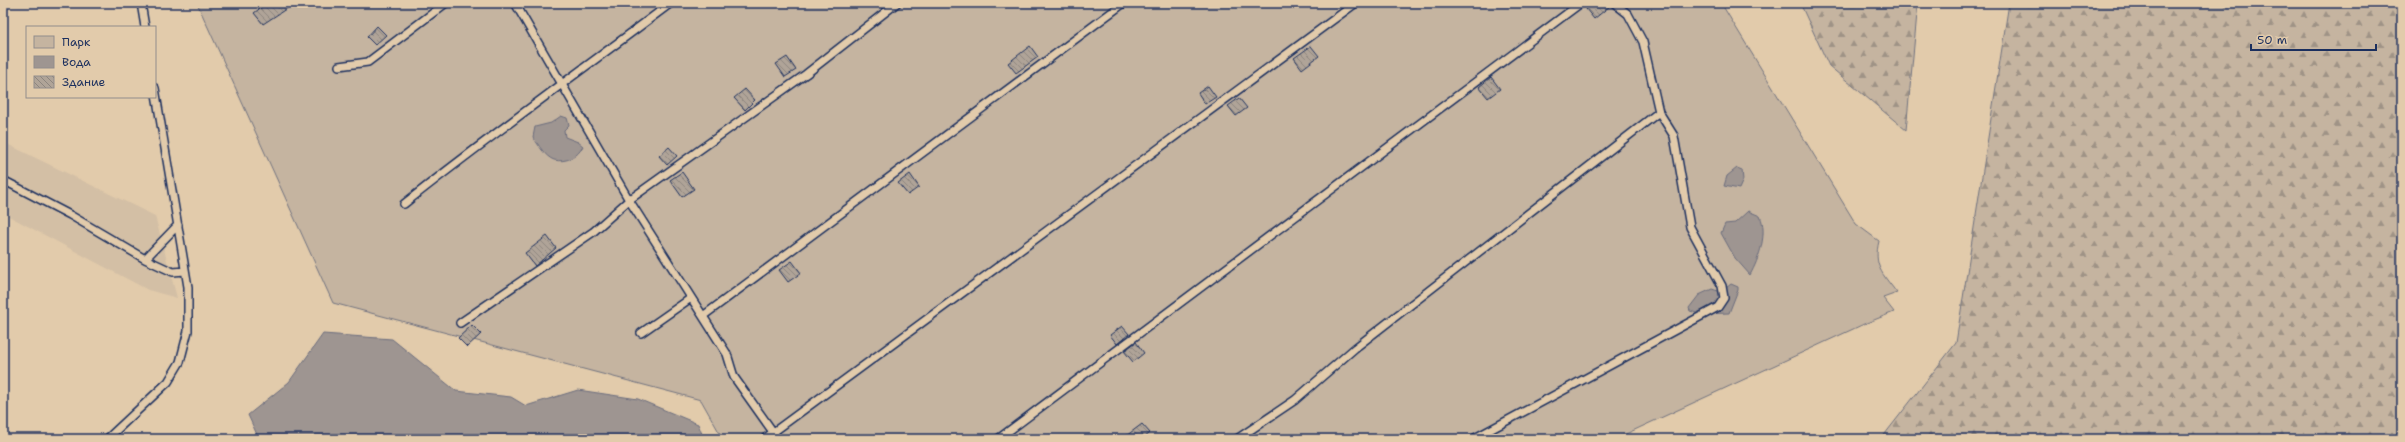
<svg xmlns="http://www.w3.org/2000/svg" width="2405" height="442" font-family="'Shantell Sans',sans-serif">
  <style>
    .built { fill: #d3bfa5 }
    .green { fill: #c5b4a0; stroke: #70727f }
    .forest { fill: url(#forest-firs); stroke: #70727f }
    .water { fill: #9e9591; stroke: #6a6c7d }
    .building { fill: url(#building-back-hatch); stroke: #1b2f5e }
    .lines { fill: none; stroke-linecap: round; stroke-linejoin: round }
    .service-casing { stroke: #1b2f5e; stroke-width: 10 }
    .service { stroke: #e2cbab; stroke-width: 7 }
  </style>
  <defs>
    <pattern id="forest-firs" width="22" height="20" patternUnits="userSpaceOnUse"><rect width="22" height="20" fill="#c5b4a0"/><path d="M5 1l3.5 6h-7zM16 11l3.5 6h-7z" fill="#9f9386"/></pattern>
    <pattern id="building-back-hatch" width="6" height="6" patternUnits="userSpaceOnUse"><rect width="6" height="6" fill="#b0a498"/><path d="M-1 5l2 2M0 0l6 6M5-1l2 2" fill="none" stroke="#8e867f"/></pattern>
  </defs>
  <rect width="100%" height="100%" fill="#e2cbab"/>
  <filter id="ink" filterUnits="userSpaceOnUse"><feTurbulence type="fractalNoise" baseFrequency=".025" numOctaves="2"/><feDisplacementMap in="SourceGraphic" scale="8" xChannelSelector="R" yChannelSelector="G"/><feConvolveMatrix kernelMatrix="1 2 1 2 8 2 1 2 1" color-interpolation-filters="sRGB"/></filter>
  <g filter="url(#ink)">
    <path class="built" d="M3,142L155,216L177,298L148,290L3,213Z"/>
    <path class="green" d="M197,3H1721L1856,224L1879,241C1873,266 1882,273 1897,293L1883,298L1894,312L1864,324L1615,439H723L701,400L333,303Z"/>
    <path class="forest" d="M1800,3H1918L1906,130L1829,66Z
      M2009,3H2402V439H1881L1956,343Z"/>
    <path class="water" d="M561,116L567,118L569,125L564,130L565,137L578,142L583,146C578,157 566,163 554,160C545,157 538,144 533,137L535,127L551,123Z
      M1737,168L1742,170L1743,180L1739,189L1724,186L1727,176Z
      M1748,211L1760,216C1768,233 1759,259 1750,275L1735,258L1721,233L1725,224L1735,223Z
      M1731,284L1738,287V290L1729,313L1700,314L1690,311L1689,308L1699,295L1712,289L1721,292Z
      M323,334L392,339L456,391L511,397L526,406L578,390L638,399L698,424L704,439H259L248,415L289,382Z"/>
    <path class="building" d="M267,3H295L263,24L254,13Z
      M1594,3H1609L1610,6L1594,19L1586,9Z
      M377,26L386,35L375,45L367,37Z
      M1030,46L1038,57L1016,73L1008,63Z
      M1311,46L1319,56L1302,69L1294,58Z
      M787,57L796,70L785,77L776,64Z
      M1491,77L1500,89L1488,98L1479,87Z
      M1208,86L1216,97L1205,104L1198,93Z
      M745,89L755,100L745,110L734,98Z
      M1239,98L1247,108L1236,116L1228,106Z
      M669,147L677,156L667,165L659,156Z
      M682,172L694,189L682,197L670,180Z
      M910,174L919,187L908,195L898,183Z
      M547,236L556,248L535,266L525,253Z
      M792,261L801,273L788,282L779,270Z
      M472,325L481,334L467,347L458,338Z
      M1122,326L1129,334L1117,344L1110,335Z
      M1136,342L1144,353L1133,362L1124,351Z
      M1142,424L1150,433L1143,439H1122Z"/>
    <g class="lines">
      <defs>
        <path id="service" d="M141,3L145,27
          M515,3L629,200L727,354L734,377L778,439
          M339,66L368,62L446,3
          M3,180L70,215L145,259L178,225
          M404,204C491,135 582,70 671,3
          M145,259L173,272L185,271
          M703,316L1124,3
          M460,323L593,232L629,200L806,74L897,3
          M641,333L691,298
          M107,439L168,382L180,362L188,331V287L155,88
          M764,439L1356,3
          M998,439L1581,3
          M1237,439L1295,400L1355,348L1659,112L1643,42L1628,14L1614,3
          M1473,439L1718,307L1724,298L1722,286L1690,227L1674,136L1659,112"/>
      </defs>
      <use href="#service" class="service-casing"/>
      <use href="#service" class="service"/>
    </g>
  </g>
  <rect width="2405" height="442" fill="none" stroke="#e2cbab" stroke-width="16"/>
  <rect x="8" y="8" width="2389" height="426" fill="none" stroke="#1b2f5e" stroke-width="1.5" filter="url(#ink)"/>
  <rect x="26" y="26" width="130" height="72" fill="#e2cbab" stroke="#928d8c"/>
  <rect x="34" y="36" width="20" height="12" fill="#c5b4a0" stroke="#928d8c"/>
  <text x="62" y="46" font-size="12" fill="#1b2f5e">Парк</text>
  <rect x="34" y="56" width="20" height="12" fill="#9e9591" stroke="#928d8c"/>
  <text x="62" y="66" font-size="12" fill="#1b2f5e">Вода</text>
  <rect x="34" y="76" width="20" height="12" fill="url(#building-back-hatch)" stroke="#928d8c"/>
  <text x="62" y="86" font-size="12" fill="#1b2f5e">Здание</text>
  <path d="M2251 44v6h125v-6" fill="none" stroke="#1b2f5e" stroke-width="2"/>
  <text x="2257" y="44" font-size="12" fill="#1b2f5e" stroke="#e2cbab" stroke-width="3" paint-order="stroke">50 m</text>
</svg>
